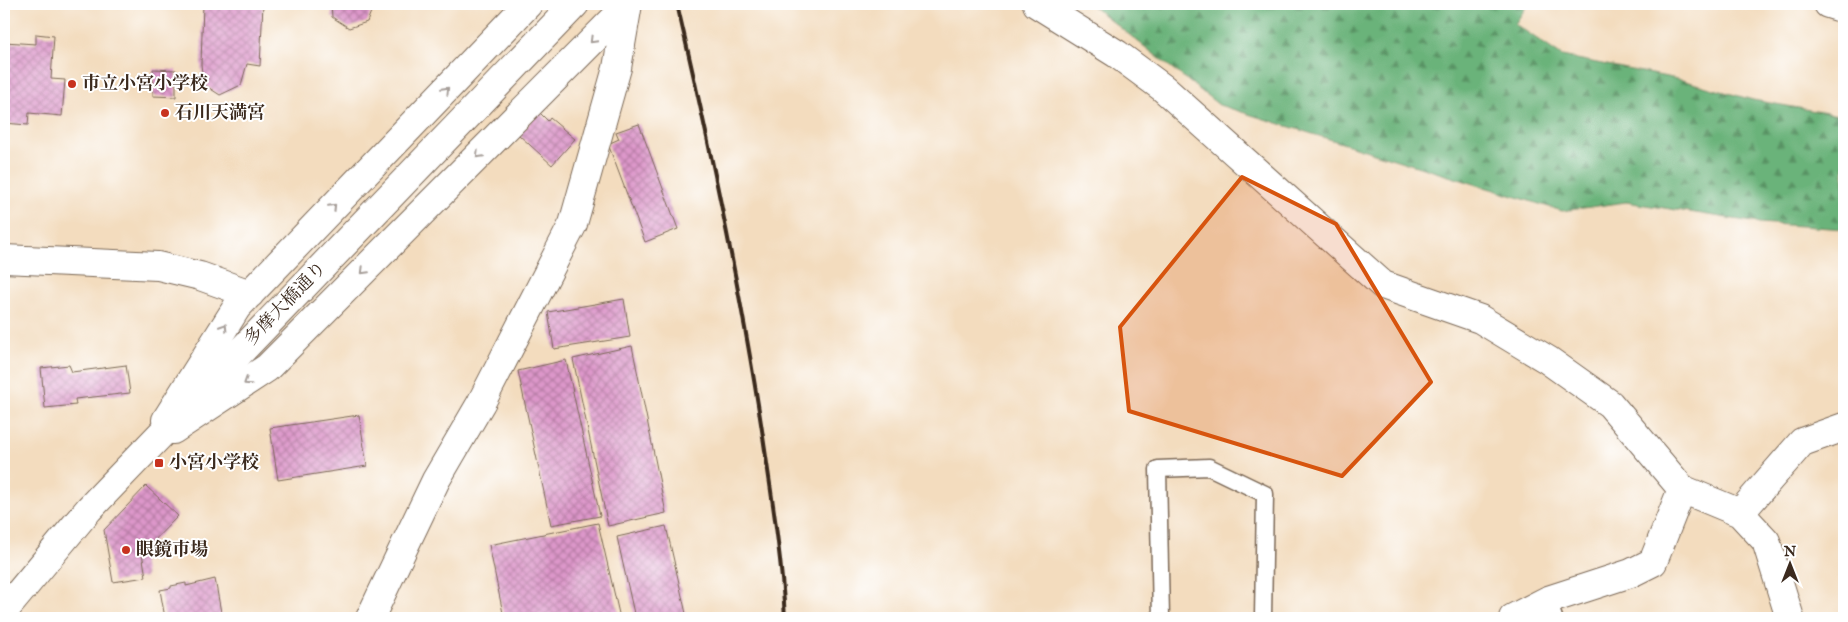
<svg xmlns="http://www.w3.org/2000/svg" width="1848" height="622" font-family="'IM FELL English','Noto Serif JP',serif">
  <style>
    .forest { fill: url(#forest-firs); stroke: #526e4c }
    .building { fill: url(#building-cross-hatch) }
    .lines { fill: none; stroke-linecap: round; stroke-linejoin: round }
    .lane-casing { stroke: #7b6856; stroke-width: 19 }
    .street-casing { stroke: #7b6856; stroke-width: 30 }
    .primary-casing { stroke: #7b6856; stroke-width: 30 }
    .lane { stroke: #fff; stroke-width: 16 }
    .street { stroke: #fff; stroke-width: 28 }
    .primary { stroke: #fff; stroke-width: 28 }
    .rail { stroke: #3b2a1e; stroke-width: 4 }
    .oneway { stroke: #a79f9a }
    .marked { fill: #d7540e; fill-opacity: 0.2; stroke: #d7540e; stroke-width: 4; stroke-linejoin: round }
    .poi-dot { fill: #c8321e; stroke: #fff; stroke-width: 2 }
    .labels { text-anchor: middle; dominant-baseline: central; stroke-width: 4; stroke-linejoin: round; paint-order: stroke }
    .poi-label { font-size: 18px; font-weight: bold; fill: #3b2a1e; stroke: #fff; text-anchor: start }
    .street-label { font-size: 18px; fill: #3b2a1e; stroke: #fff }
  </style>
  <defs>
    <pattern id="forest-firs" width="22" height="20" patternUnits="userSpaceOnUse" patternTransform="scale(1.25)"><rect width="22" height="20" fill="#6ab37a"/><path d="M5 1l3.5 6h-7zM16 11l3.5 6h-7z" fill="#589263"/></pattern>
    <pattern id="building-cross-hatch" width="8" height="8" patternUnits="userSpaceOnUse" patternTransform="scale(1.25)"><rect width="8" height="8" fill="#dd97ca"/><path d="M0 0l8 8M0 8l8-8" fill="none" stroke="#b47ba3"/></pattern>
  </defs>
  <rect width="100%" height="100%" fill="#fff"/>
  <filter id="ink" filterUnits="userSpaceOnUse"><feTurbulence type="fractalNoise" baseFrequency=".02" numOctaves="2"/><feDisplacementMap in="SourceGraphic" scale="10" xChannelSelector="R" yChannelSelector="G"/><feConvolveMatrix kernelMatrix="1 2 1 2 8 2 1 2 1" color-interpolation-filters="sRGB"/></filter>
  <filter id="wash" filterUnits="userSpaceOnUse"><feTurbulence type="fractalNoise" baseFrequency=".0096" numOctaves="4" result="noise"/><feDisplacementMap in="SourceGraphic" scale="20" xChannelSelector="R" yChannelSelector="G"/><feGaussianBlur stdDeviation="1.12" result="paint"/><feColorMatrix in="noise" values="0 0 0 0 0 0 0 0 0 0 0 0 0 0 0 0 0 1.4 0 .05"/><feComposite in="paint" operator="in"/></filter>
  <g filter="url(#wash)">
    <rect width="100%" height="100%" fill="#f3dcbe"/>
    <path class="forest" d="M1090,4H1528L1515,24L1562,56L1682,80L1753,100L1844,116V229L1759,223L1626,202L1562,211L1219,105Z"/>
    <g id="blocks">
      <path class="building" d="M203,4H263L260,66L247,64L241,85L220,95L203,84L201,64Z
        M331,4H374L367,22L349,28L332,17Z
        M36,34L54,36L51,79L65,80L62,116L29,113L28,125L4,123V42L36,44Z
        M153,69L176,70V97L153,96Z
        M539,112L548,121L550,118L575,139L552,165L519,135Z
        M639,124L678,229L645,242L608,144L619,139L616,132Z
        M624,299L630,337L554,349L548,312Z
        M632,346L666,513L608,526L573,359Z
        M566,360L600,516L551,525L518,371Z
        M69,365L72,372L126,365L130,393L75,399L76,405L45,408L41,368Z
        M359,415L367,466L278,480L270,428Z
        M146,486L178,516L142,553L146,577L113,582L104,530Z
        M598,523L620,618H504L489,545Z
        M666,526L687,618H635L617,537Z
        M215,579L222,618H165L160,590L171,588V586L186,583V586Z"/>
    </g>
  </g>
  <g filter="url(#ink)">
    <use href="#blocks" fill-opacity="0" stroke="#7b6856" stroke-width="1"/>
    <g class="lines">
      <defs>
        <path id="lane" d="M1548,600L1554,618
          M1161,618L1158,469L1209,467L1265,494L1263,618"/>
        <path id="street" d="M1037,4L1117,54L1163,88L1383,285L1480,319L1548,360L1610,404L1682,489L1740,513L1766,541L1790,618
          M1828,4L1844,9
          M4,259L158,266L200,276L250,294
          M166,420L237,307L528,4
          M173,430L267,368L628,5
          M1740,513L1802,442L1844,427
          M370,618L436,480L481,403L573,224L617,68L628,4
          M1513,618L1548,600L1631,573L1653,562L1682,489"/>
        <path id="primary" d="M4,611L89,509L575,4"/>
      </defs>
      <use href="#lane" class="lane-casing"/>
      <use href="#street" class="street-casing"/>
      <use href="#primary" class="primary-casing"/>
      <use href="#lane" class="lane"/>
      <use href="#street" class="street"/>
      <use href="#primary" class="primary"/>
      <path class="rail" d="M677,4C712,154 744,304 766,457C774,511 782,564 785,618"/>
    </g>
    <defs><path id="oneway-chevron" d="M-2-3.5L2.5 0L-2 3.5" fill="none" stroke-width="1.6" stroke-linecap="round" stroke-linejoin="round" transform="scale(1.25)"/></defs>
    <g class="oneway">
      <use href="#oneway-chevron" transform="translate(593 40) rotate(135)"/>
      <use href="#oneway-chevron" transform="translate(446 90) rotate(-46)"/>
      <use href="#oneway-chevron" transform="translate(479 155) rotate(135)"/>
      <use href="#oneway-chevron" transform="translate(333 207) rotate(-46)"/>
      <use href="#oneway-chevron" transform="translate(364 271) rotate(135)"/>
      <use href="#oneway-chevron" transform="translate(224 327) rotate(-58)"/>
      <use href="#oneway-chevron" transform="translate(247 382) rotate(147)"/>
    </g>
  </g>
  <path class="marked" d="M1242,177L1336,224L1431,382L1342,476L1129,411L1120,327Z"/>
  <g class="poi-dot">
    <circle cx="72" cy="84" r="5"/>
    <circle cx="165" cy="113" r="5"/>
    <rect x="154" y="458" width="10" height="10" rx="2.5"/>
    <circle cx="126" cy="550" r="5"/>
  </g>
  <g class="labels">
    <g class="poi-label">
      <text x="82" y="84">市立小宮小学校</text>
      <text x="175" y="113">石川天満宮</text>
      <text x="169" y="463">小宮小学校</text>
      <text x="136" y="550">眼鏡市場</text>
    </g>
    <g class="street-label">
      <text transform="translate(286 304) rotate(-46)">多摩大橋通り</text>
    </g>
  </g>
  <rect width="1848" height="622" fill="none" stroke="#fff" stroke-width="20"/>
  <g transform="translate(1790 564)" stroke="#ffffff" stroke-width="4" paint-order="stroke">
  <path d="M0-4L9 19L0 12L-9 19Z" fill="#3b2a1e"/>
  <text y="-8" font-size="14" font-weight="bold" text-anchor="middle" fill="#3b2a1e">N</text>
  </g>
</svg>
